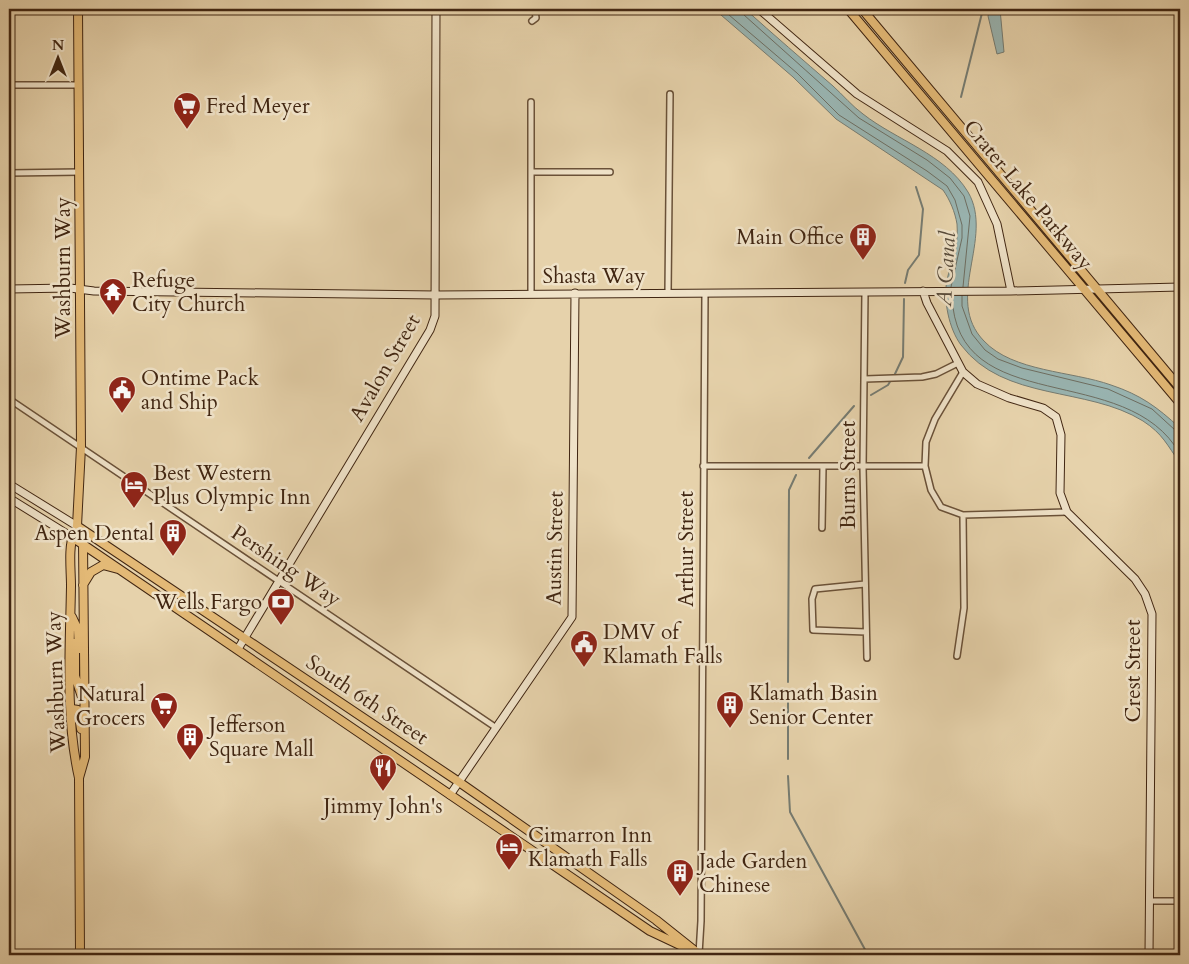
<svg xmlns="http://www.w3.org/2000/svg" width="1189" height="964" font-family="Cardo,serif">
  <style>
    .water { fill: #99b5b2; stroke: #767c72 }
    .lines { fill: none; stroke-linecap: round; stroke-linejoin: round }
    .shore { stroke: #6d6e62; stroke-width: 1 }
    .stream { stroke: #767c72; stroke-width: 2 }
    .street-casing { stroke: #6a5138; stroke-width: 8 }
    .secondary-casing { stroke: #412612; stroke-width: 9 }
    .primary-casing { stroke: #412612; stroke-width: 10 }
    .street { stroke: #efe2c8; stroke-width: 5 }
    .secondary { stroke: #efe2c8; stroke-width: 7 }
    .primary { stroke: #e3b976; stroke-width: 8 }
    .labels { text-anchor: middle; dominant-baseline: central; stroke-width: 5; stroke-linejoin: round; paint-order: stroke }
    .poi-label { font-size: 21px; fill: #412612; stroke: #efe2c8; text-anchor: start }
    .street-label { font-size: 21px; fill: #412612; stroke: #efe2c8 }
    .water-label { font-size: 22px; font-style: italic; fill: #574a3a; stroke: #efe2c8 }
  </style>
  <rect width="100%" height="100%" fill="#e6d2ab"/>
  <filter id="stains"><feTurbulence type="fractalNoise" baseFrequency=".004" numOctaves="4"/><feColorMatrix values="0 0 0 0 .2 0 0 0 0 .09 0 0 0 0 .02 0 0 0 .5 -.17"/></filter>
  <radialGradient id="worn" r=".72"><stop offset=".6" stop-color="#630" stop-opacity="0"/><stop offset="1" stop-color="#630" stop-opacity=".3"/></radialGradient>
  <path class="water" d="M714,9H745C774,35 803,60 833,86C843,95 852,106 863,114C896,140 945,154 968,192C995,238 943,299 984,341C1013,372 1072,371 1111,385C1141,395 1157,407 1180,428V463C1167,445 1163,434 1143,421C1087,386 1004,402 961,345C949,329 943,300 947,280C951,262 959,243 957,224C955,212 950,200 943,190L836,119L793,77Z
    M990,9H1000L1004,52L997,54L988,16Z"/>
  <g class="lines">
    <path class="shore" d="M722,9L797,73L839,115L927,171L947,186L955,200L962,225V238L951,287
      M742,9L744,15L859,118L927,160L950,178L964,196L970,216L963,287
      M952,296C956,420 1127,359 1180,454
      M962,296V306L972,334L985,350L998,359L1022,368L1108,389L1152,409L1175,430L1180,431"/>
    <path class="stream" d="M961,97L983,9
      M905,283L908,270L919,255L923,209L916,187
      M894,376L903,357L904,299
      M871,395L888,385L891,380
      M809,458L854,406
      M788,682L789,490L796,475
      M788,697V759
      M788,776L790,812L868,955"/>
    <defs>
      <path id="street" d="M532,21L536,18L535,9
        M9,85H79
        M531,172H610
        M9,173L80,172
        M865,292L863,467L867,658
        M668,293L670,94
        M531,294V102
        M963,372L935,419L926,442L925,466L931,490L941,507L963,515L1067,512
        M865,379L922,377L936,374L958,363
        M9,399L495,727
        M703,466H925
        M822,528L823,467
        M865,584L815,589L812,599L813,630L866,632
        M957,656L964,608L963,515
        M1149,901H1180
        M699,954L701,921L705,293"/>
      <path id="secondary" d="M759,9L857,94L947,151L978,182L997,224L1011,291
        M9,289L70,288L94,291L436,295L1011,291L1180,287
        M923,291L927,303L963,372L977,384L1009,398L1043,408L1056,417L1061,435L1060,493L1067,512L1135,579L1145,594L1152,614L1149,955
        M9,484L77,526
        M9,498L72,537
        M238,649L430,330L435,316L436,9
        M450,795L572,617L575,293"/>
      <path id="primary" d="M78,9L81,447L77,526L83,542L85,757L79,778
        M848,9L1180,403
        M862,9L1180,388
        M77,526L459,782L656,920L700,955
        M74,533C68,547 71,570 71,586C70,649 65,716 79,778L80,955
        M72,537L650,931L686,948
        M83,585L91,572L103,565L118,569
        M72,617L78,630L79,649
        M70,643H75V676L82,697
        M72,709L78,710L81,729"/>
    </defs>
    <use href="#street" class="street-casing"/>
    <use href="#secondary" class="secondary-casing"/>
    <use href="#primary" class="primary-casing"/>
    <use href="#street" class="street"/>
    <use href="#secondary" class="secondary"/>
    <use href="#primary" class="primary"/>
  </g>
  <defs>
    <symbol id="supermarket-pin" viewBox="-11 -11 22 30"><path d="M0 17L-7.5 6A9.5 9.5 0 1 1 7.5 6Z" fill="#8f2418" stroke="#efe2c8"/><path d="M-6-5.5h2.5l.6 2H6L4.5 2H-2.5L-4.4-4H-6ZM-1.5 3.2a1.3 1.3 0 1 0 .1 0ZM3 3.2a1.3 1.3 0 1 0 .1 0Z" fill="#fff"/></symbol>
    <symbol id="building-pin" viewBox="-11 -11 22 30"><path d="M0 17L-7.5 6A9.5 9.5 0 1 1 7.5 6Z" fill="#8f2418" stroke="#efe2c8"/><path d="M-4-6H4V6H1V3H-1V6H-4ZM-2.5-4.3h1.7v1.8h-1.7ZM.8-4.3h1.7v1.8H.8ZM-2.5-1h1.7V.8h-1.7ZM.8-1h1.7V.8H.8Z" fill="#fff"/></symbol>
    <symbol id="temple-pin" viewBox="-11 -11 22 30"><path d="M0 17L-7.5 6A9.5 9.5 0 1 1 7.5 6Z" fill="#8f2418" stroke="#efe2c8"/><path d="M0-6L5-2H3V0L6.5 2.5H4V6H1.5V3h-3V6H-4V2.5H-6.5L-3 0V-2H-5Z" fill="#fff"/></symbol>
    <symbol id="civic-pin" viewBox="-11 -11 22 30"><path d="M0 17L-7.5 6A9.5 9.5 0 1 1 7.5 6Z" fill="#8f2418" stroke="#efe2c8"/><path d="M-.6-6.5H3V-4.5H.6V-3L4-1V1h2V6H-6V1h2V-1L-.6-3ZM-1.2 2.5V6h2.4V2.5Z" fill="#fff"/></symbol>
    <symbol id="hotel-pin" viewBox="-11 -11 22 30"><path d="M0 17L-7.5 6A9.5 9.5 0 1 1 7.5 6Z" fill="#8f2418" stroke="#efe2c8"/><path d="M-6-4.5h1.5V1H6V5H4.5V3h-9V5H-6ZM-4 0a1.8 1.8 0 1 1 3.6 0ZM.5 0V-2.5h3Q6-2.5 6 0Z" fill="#fff"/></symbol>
    <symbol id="bank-pin" viewBox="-11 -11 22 30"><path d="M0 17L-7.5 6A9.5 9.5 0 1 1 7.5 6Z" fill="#8f2418" stroke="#efe2c8"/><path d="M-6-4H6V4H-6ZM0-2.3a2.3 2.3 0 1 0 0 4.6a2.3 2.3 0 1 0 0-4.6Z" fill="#fff"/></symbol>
    <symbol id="restaurant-pin" viewBox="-11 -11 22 30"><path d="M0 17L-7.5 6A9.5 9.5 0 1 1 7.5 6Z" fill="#8f2418" stroke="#efe2c8"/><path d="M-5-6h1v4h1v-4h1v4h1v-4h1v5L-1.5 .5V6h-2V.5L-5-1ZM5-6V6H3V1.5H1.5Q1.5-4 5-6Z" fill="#fff"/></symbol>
  </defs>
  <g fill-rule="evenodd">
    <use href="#supermarket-pin" x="171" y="90" width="32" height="43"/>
    <use href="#building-pin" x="847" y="221" width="32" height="43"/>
    <use href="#temple-pin" x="97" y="276" width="32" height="43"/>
    <use href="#civic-pin" x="106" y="374" width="32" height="43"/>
    <use href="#hotel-pin" x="118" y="469" width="32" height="43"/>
    <use href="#building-pin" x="157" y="517" width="32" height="43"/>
    <use href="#bank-pin" x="265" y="586" width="32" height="43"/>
    <use href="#civic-pin" x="568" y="628" width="32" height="43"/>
    <use href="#building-pin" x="714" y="689" width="32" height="43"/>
    <use href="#supermarket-pin" x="148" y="690" width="32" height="43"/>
    <use href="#building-pin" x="174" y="721" width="32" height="43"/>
    <use href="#restaurant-pin" x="367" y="752" width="32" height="43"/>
    <use href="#hotel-pin" x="493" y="831" width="32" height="43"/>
    <use href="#building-pin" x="664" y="857" width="32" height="43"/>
  </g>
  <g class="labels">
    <g class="poi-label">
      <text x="206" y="106">Fred Meyer</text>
      <text x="844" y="237" text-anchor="end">Main Office</text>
      <text x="132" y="280">Refuge<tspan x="132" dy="24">City Church</tspan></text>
      <text x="141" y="378">Ontime Pack<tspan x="141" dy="24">and Ship</tspan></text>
      <text x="153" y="473">Best Western<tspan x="153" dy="24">Plus Olympic Inn</tspan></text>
      <text x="154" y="533" text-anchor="end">Aspen Dental</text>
      <text x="262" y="602" text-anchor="end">Wells Fargo</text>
      <text x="603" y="632">DMV of<tspan x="603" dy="24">Klamath Falls</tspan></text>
      <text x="749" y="693">Klamath Basin<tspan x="749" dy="24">Senior Center</tspan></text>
      <text x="145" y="694" text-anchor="end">Natural<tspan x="145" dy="24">Grocers</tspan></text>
      <text x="209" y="725">Jefferson<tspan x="209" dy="24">Square Mall</tspan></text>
      <text x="383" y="806" text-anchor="middle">Jimmy John's</text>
      <text x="528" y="835">Cimarron Inn<tspan x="528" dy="24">Klamath Falls</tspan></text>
      <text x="699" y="861">Jade Garden<tspan x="699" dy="24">Chinese</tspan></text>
    </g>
    <g class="street-label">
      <text transform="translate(1028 195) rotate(50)">Crater Lake Parkway</text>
      <text transform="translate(63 268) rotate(-90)">Washburn Way</text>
      <text x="594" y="276">Shasta Way</text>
      <text transform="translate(385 368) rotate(-60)">Avalon Street</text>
      <text transform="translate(848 475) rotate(-90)">Burns Street</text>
      <text transform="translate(555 548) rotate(-89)">Austin Street</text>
      <text transform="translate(686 549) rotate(-90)">Arthur Street</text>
      <text transform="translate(286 566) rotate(34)">Pershing Way</text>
      <text transform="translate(1133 671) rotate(-90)">Crest Street</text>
      <text transform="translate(56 682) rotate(-92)">Washburn Way</text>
      <text transform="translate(367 700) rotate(34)">South 6th Street</text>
    </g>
    <g class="water-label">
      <text transform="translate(946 269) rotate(-87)">A Canal</text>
    </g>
  </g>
  <rect width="1189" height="964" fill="none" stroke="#e6d2ab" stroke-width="30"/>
  <rect x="10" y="10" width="1169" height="944" fill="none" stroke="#412612" stroke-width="2.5"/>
  <rect x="15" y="15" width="1159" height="934" fill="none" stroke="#412612"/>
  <g transform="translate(58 58)" stroke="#efe2c8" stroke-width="4" paint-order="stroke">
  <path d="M0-4L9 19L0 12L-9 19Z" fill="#412612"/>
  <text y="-8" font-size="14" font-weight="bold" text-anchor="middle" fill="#412612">N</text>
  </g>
  <rect width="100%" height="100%" filter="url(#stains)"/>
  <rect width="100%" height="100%" fill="url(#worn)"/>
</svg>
